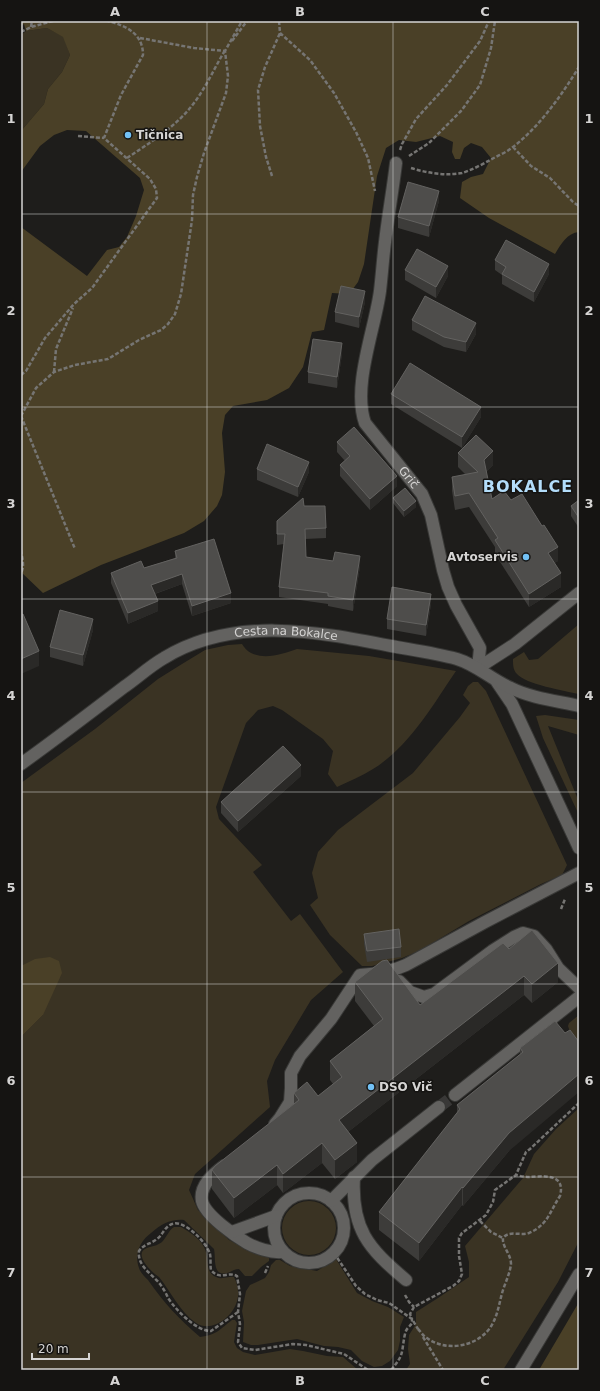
<svg xmlns="http://www.w3.org/2000/svg" width="600" height="1391" font-family="'DejaVu Sans',sans-serif">
  <style>
    .green { fill: #3a3323 }
    .forest { fill: #4a4027 }
    .lines { fill: none; stroke-linecap: round; stroke-linejoin: round }
    .minor-tunnel { stroke: #393837; stroke-width: 12; stroke-dasharray: 12 6; stroke-linecap: butt }
    .minor-casing { stroke: #393937; stroke-width: 14 }
    .path { stroke: #767573; stroke-width: 2.5; stroke-dasharray: 4 2; stroke-linecap: butt }
    .minor { stroke: #636260; stroke-width: 12 }
    .wall { fill: #3d3c3a }
    .shaded-wall { fill: #2a2927 }
    .building { fill: #4e4d4b; stroke: #636260 }
    .grid { fill: none; stroke: #d5d4d3; stroke-width: 1; stroke-opacity: 0.55 }
    .poi-dot { fill: #72c1f5; stroke: #151412; stroke-width: 1.5 }
    .labels { text-anchor: middle; dominant-baseline: central; stroke-width: 3; stroke-linejoin: round; paint-order: stroke }
    .poi-label { font-size: 12px; font-weight: bold; fill: #d5d4d3; stroke: #151412; text-anchor: start }
    .street-label { font-size: 12px; fill: #d5d4d3; stroke: #151412 }
    .district-label { font-size: 16px; font-weight: bold; letter-spacing: 1px; fill: #b3ddfa; stroke: #151412 }
    .neatline { fill: none; stroke: #d5d4d3; stroke-width: 1.5 }
    .grid-label { font-size: 13px; text-anchor: middle; font-weight: bold; fill: #d5d4d3 }
  </style>
  <rect width="100%" height="100%" fill="#1e1d1b"/>
  <path class="green" d="M47,28L64,37L70,55L62,72L48,89L44,104L21,131V35L26,31Z
    M579,624V694C565,691 525,684 517,674C513,670 513,665 513,659L524,652L529,660L538,659Z
    M242,644C244,647 247,651 251,653C265,660 283,654 297,649L369,656L456,671C433,705 409,747 373,769C362,776 349,781 337,787L328,774L333,751L323,739L282,710L273,706L258,710L246,723L216,807L219,819L262,865L253,872L291,921L300,914L343,972L311,1000L275,1060L267,1081L270,1107L195,1174L189,1190L198,1210L229,1240L245,1248L269,1256V1261L261,1267L252,1276H245L239,1269C234,1269 231,1272 227,1273C212,1277 216,1258 214,1249L184,1220C170,1219 162,1224 151,1233C140,1241 134,1254 139,1268C140,1272 145,1277 148,1280C163,1302 180,1320 200,1337C217,1335 220,1329 232,1320H235L237,1323L234,1342L237,1348L243,1352L255,1355L290,1349L303,1351L327,1356L343,1357L358,1370H21V1037L43,1015L21,966V783L95,729L158,679L182,664L205,650L228,645Z
    M473,682H478L486,691L567,865L562,875L541,884L469,921L419,951L402,958L372,966H362L330,935L310,905L318,898L312,873L318,852L338,830L413,773L460,717L470,703L463,695L468,686Z
    M545,715L579,720V735L548,726L579,802V815L543,738L536,716Z
    M579,1015V1042L569,1029L568,1026L569,1023Z
    M579,1108V1241L558,1282L503,1370H406L410,1364L408,1349L409,1335L416,1324V1312L438,1298L469,1277V1262L465,1246L523,1178L534,1154L556,1129Z
    M282 1228a27 27 0 1 1 54 0a27 27 0 1 1-54 0Z
    M174,1227H181C190,1232 199,1238 204,1247C210,1258 204,1272 216,1277C222,1280 228,1276 234,1277C238,1285 240,1295 236,1304C231,1318 211,1333 196,1323C180,1312 171,1292 159,1277C152,1273 132,1253 147,1248C152,1246 157,1246 162,1242C167,1237 168,1231 174,1227Z
    M336,1259L357,1293L372,1301L388,1307L404,1317L400,1327V1341L398,1350L390,1361L382,1366L374,1367L362,1361L351,1350L338,1347L324,1346L297,1339L258,1345H251L243,1342L244,1322L242,1311L246,1291L250,1285L265,1278L269,1272L271,1265L276,1260H280L290,1266L317,1271Z"/>
  <path class="forest" d="M21,21H579V232C567,233 561,244 555,254L489,218L460,198L462,182L471,177L483,174L491,158L482,147L471,143L464,148L460,159H455L452,152L453,142L440,136L416,142L399,140L386,148L377,176L364,264L358,282L349,294L332,293L324,330L312,332L303,367L289,388L267,400L233,406L225,415L222,433L225,472L222,495L217,506L204,521L184,533L101,565L43,593L21,572V227L87,276L107,250L119,247L127,237L136,216L144,190L140,178L86,131L67,130L54,135L40,146L21,172V131L44,104L48,89L62,72L70,55L63,37L47,28L26,31L24,24L21,26Z
    M50,957L59,961L62,973L43,1015L21,1037V966L35,959Z
    M579,1302V1370H539Z"/>
  <g class="lines">
    <path class="minor-tunnel" d="M439,1107L455,1095"/>
    <defs>
      <g id="minor">
        <path id="s1" d="M396,163C393,189 388,216 385,242C383,258 382,274 380,291C375,329 352,386 365,423L422,494L431,515L443,570L448,587L456,605L480,648L478,668"/>
        <path d="M478,668L515,644L579,593"/>
        <path d="M497,682L512,704L579,848"/>
        <path id="s2" d="M21,764C56,739 90,713 124,687C137,678 150,666 164,658C233,616 315,631 391,646C413,650 435,653 457,659C477,665 492,680 511,688C531,698 557,701 579,706"/>
        <path d="M399,981L410,992L424,997L434,994L492,951L514,937L523,933L534,936L546,949L558,968L579,988"/>
        <path d="M455,1095L579,997"/>
        <path d="M275,1124L280,1118L290,1102L291,1088V1073L300,1056L331,1019L360,975C377,974 391,972 406,965L485,922L579,873"/>
        <path d="M224,1166C213,1174 199,1186 202,1201C205,1215 235,1236 247,1243C256,1248 271,1253 282,1252"/>
        <path d="M354,1177C351,1229 368,1248 406,1280"/>
        <circle cx="309" cy="1228" r="35"/>
        <path d="M331,1201L372,1160L439,1107"/>
        <path d="M232,1232L276,1216"/>
        <path d="M521,1370L579,1274"/>
      </g>
    </defs>
    <use href="#minor" class="minor-casing"/>
    <path class="path" d="M279,21L280,33L310,60L334,93L356,132L368,158L375,191
      M31,27L32,21
      M21,32L31,27L53,21
      M140,38L194,48L225,51
      M232,41L247,21
      M78,136L104,138
      M513,147L531,166L550,178L573,202L579,206
      M400,150L402,144L416,119L447,85L480,41L489,21
      M409,156L429,143L461,111L480,85L491,48L495,21
      M127,158C151,142 177,126 194,103C206,87 214,69 224,52
      M411,168C427,173 445,176 462,173C472,170 483,164 492,159C499,155 507,152 513,147C540,126 561,96 579,67
      M272,176L266,157L260,126L258,90L265,67L280,33
      M54,372L56,349L73,308
      M21,375L26,371L45,338L74,304L92,288L157,198L156,189L150,179L104,138L121,95L143,55C143,34 127,26 108,21
      M21,416L36,388L54,372L75,365L108,359L139,340L161,330L168,324L175,314L181,294L192,220L193,195L197,177L204,153L226,93L228,76L225,51L242,21
      M21,416L75,549
      M21,550C22,558 25,566 21,573
      M561,909L565,899
      M480,1221L491,1232L503,1238
      M334,1253L356,1286L365,1294L377,1300L389,1303L412,1319L418,1329
      M265,1273L268,1266
      M405,1295L409,1302L414,1307
      M238,1312L211,1331C196,1331 176,1310 168,1298C166,1293 163,1288 160,1284C152,1274 137,1266 139,1251C144,1244 151,1244 157,1239C163,1235 164,1227 172,1224C184,1219 207,1243 210,1254C211,1259 210,1265 211,1270C220,1281 228,1271 237,1276L240,1294L238,1312L240,1324L238,1342L242,1348L255,1350L293,1344L306,1345L344,1354L368,1370
      M418,1329C421,1332 423,1336 427,1338C446,1352 476,1347 490,1328C498,1316 499,1303 503,1290C506,1281 510,1273 511,1264C511,1254 502,1247 503,1238C509,1230 520,1236 529,1233C548,1225 550,1211 560,1196C566,1173 543,1176 529,1177C525,1177 520,1176 516,1175
      M423,1337L443,1370
      M391,1370C405,1354 401,1352 405,1334C407,1324 416,1327 410,1314L414,1307L453,1286L459,1281L462,1274L459,1256V1238L462,1233L486,1215L493,1202L495,1190L516,1175L526,1152L530,1149L579,1103"/>
    <use href="#minor" class="minor"/>
  </g>
  <path class="wall" d="M439,201L429,237L398,228V217Z
    M495,260L549,274L534,302L502,284V275L495,270Z
    M405,270L448,276L436,298L405,280Z
    M365,302L359,328L335,322V312Z
    M412,320L476,334L466,352L444,347L412,330Z
    M342,354L337,388L308,383V372Z
    M391,394L481,417L462,448L391,404Z
    M337,442L397,486L370,510L340,476V465L345,461L337,452Z
    M458,453L493,465L486,472L492,499L511,500L558,561L554,563L561,587L529,607L495,554V547L469,507L455,510L452,491V477L466,475L458,467Z
    M257,469L309,472L298,497L257,480Z
    M393,498L416,507L404,517L393,503Z
    M579,500V528L571,516V506Z
    M304,506L326,528V538L305,539L306,557L360,566L353,611L328,606V604L279,597V587L284,544L277,545V521Z
    M175,551L231,603L192,616L182,584L155,594L158,611L128,624L111,583V573L144,568L175,558Z
    M431,604L426,636L387,629V619Z
    M93,630L83,666L50,657V647Z
    M301,776L238,832L221,813V802Z
    M364,934L401,947V957L367,962L364,944Z
    M509,949L558,982L532,1003L524,995L348,1132L357,1162L335,1179L322,1163L283,1193L277,1185L234,1218L212,1189V1170L294,1104V1093L318,1096L333,1084L330,1080V1061L374,1026L355,1001V982L420,1005Z
    M555,1021L509,1151L463,1206L462,1205L419,1261L379,1230V1212L457,1113V1105L520,1055V1048Z"/>
  <path class="shaded-wall" d="M439,191V201L429,237V226Z
    M549,264V274L534,302V292Z
    M448,266V276L436,298V287Z
    M365,291V302L359,328V317Z
    M476,323V334L466,352V342Z
    M342,343V354L337,388V377Z
    M481,407V417L462,448V437Z
    M493,451V465L484,474V460Z
    M309,462V472L298,497V487Z
    M397,476V486L370,510V499Z
    M416,501V507L404,517V511Z
    M558,547V561L548,567V553Z
    M360,556V566L353,611V600Z
    M561,573V587L529,607V594Z
    M182,574V584L151,595V585Z
    M231,593V603L192,616V606Z
    M431,594V604L426,636V625Z
    M158,601V611L128,624V613Z
    M93,619V630L83,666V655Z
    M39,651V666L21,674V659Z
    M301,765V776L238,832V821Z
    M558,963V982L532,1003V984Z
    M524,976V995L339,1139V1120Z
    M579,1074V1092L509,1151L463,1206V1188L509,1133Z
    M322,1143V1163L283,1193V1174Z
    M357,1143V1162L335,1179V1160Z
    M277,1165V1185L234,1218V1198Z
    M462,1187V1205L419,1261V1243Z"/>
  <path class="building" d="M408,182L439,191L429,226L398,217Z
    M506,240L549,264L534,292L502,274L506,267L495,260Z
    M417,249L448,266L436,287L405,270Z
    M341,286L365,291L359,317L335,312Z
    M425,296L476,323L466,342L444,337L412,320Z
    M313,339L342,343L337,377L308,372Z
    M410,363L481,407L462,437L391,394Z
    M354,427L397,476L370,499L340,465L350,456L337,442Z
    M476,435L493,451L484,460L492,499L504,491L511,500L522,494L542,526L544,525L558,547L548,553L561,573L529,594L495,540L498,538L469,493L455,496L452,477L478,472L458,453Z
    M267,444L309,462L298,487L257,469Z
    M405,488L416,501L404,511L393,498Z
    M303,498L304,506H325L326,528L305,529L306,557L333,561L335,552L360,556L353,600L328,596V593L279,587L285,534H277V521Z
    M579,500V518L571,506Z
    M214,539L231,593L192,606L182,574L151,585L158,601L128,613L111,573L141,561L144,568L177,558L175,551Z
    M392,587L431,594L426,625L387,619Z
    M60,610L93,619L83,655L50,647Z
    M23,614L39,651L21,659V615Z
    M283,746L301,765L238,821L221,802Z
    M399,929L401,947L367,951L364,934Z
    M532,930L558,963L532,984L524,976L339,1120L357,1143L335,1160L322,1143L283,1174L277,1165L234,1198L212,1170L215,1166L299,1100L294,1093L307,1082L318,1096L342,1077L330,1061L383,1019L355,982L382,961L387,960L420,1005L503,943L509,949Z
    M555,1021L565,1033L570,1030L579,1042V1074L509,1133L463,1188L462,1187L419,1243L379,1212L460,1109L457,1105L523,1052L520,1048Z"/>
  <path class="grid" d="M207,21V1370M393,21V1370M21,214H579M21,407H579M21,599H579M21,792H579M21,984H579M21,1177H579"/>
  <g class="poi-dot">
    <circle cx="128" cy="135" r="4"/>
    <circle cx="526" cy="557" r="4"/>
    <circle cx="371" cy="1087" r="4"/>
  </g>
  <g class="labels">
    <g class="poi-label">
      <text x="136" y="135">Tičnica</text>
      <text x="518" y="557" text-anchor="end">Avtoservis</text>
      <text x="379" y="1087">DSO Vič</text>
    </g>
    <g class="street-label">
      <text stroke="none"><textPath href="#s1" startOffset="333">Grič</textPath></text>
      <text stroke="none"><textPath href="#s2" startOffset="305">Cesta na Bokalce</textPath></text>
    </g>
    <g class="district-label">
      <text x="528" y="486">BOKALCE</text>
    </g>
  </g>
  <rect width="600" height="1391" fill="none" stroke="#151412" stroke-width="44"/>
  <path d="M32 1353v6h57v-6" fill="none" stroke="#d5d4d3" stroke-width="2"/>
  <text x="38" y="1353" font-size="12" fill="#d5d4d3" stroke="#151412" stroke-width="3" paint-order="stroke">20 m</text>
  <rect x="22" y="22" width="556" height="1347" class="neatline"/>
  <g class="grid-label">
    <text x="115" y="16">A</text>
    <text x="300" y="16">B</text>
    <text x="485" y="16">C</text>
    <text x="11" y="123">1</text>
    <text x="589" y="123">1</text>
    <text x="11" y="315">2</text>
    <text x="589" y="315">2</text>
    <text x="11" y="508">3</text>
    <text x="589" y="508">3</text>
    <text x="11" y="700">4</text>
    <text x="589" y="700">4</text>
    <text x="11" y="892">5</text>
    <text x="589" y="892">5</text>
    <text x="11" y="1085">6</text>
    <text x="589" y="1085">6</text>
    <text x="11" y="1277">7</text>
    <text x="589" y="1277">7</text>
    <text x="115" y="1385">A</text>
    <text x="300" y="1385">B</text>
    <text x="485" y="1385">C</text>
  </g>
</svg>
